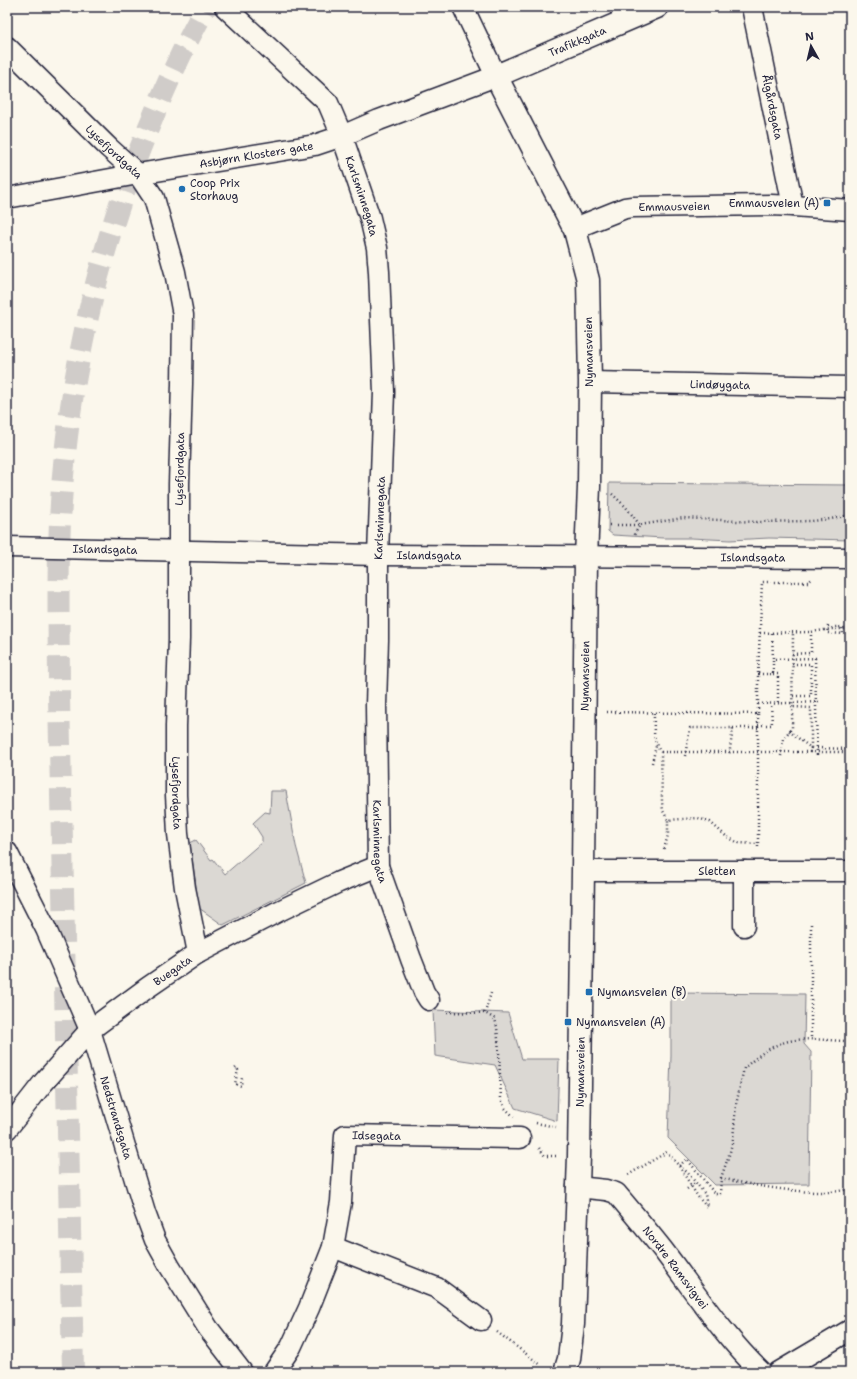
<svg xmlns="http://www.w3.org/2000/svg" width="857" height="1379" font-family="'Shantell Sans',sans-serif">
  <style>
    .green { fill: #dbd8d3; stroke: #7e7d87 }
    .lines { fill: none; stroke-linecap: round; stroke-linejoin: round }
    .secondary-tunnel { stroke: #d0ccc9; stroke-width: 22; stroke-dasharray: 22 11; stroke-linecap: butt }
    .minor-casing { stroke: #22223b; stroke-width: 23 }
    .tertiary-casing { stroke: #22223b; stroke-width: 25 }
    .path { stroke: #22223b; stroke-width: 2.5; stroke-dasharray: 1 3; stroke-linecap: butt }
    .minor { stroke: #fbf7ec; stroke-width: 20 }
    .tertiary { stroke: #fbf7ec; stroke-width: 22 }
    .poi-dot { fill: #1f6fb2; stroke: #fbf7ec; stroke-width: 1.5 }
    .labels { text-anchor: middle; dominant-baseline: central; stroke-width: 4; stroke-linejoin: round; paint-order: stroke }
    .street-label { font-size: 11px; fill: #22223b; stroke: #fbf7ec }
    .poi-label { font-size: 11px; fill: #22223b; stroke: #fbf7ec; text-anchor: start }
  </style>
  <rect width="100%" height="100%" fill="#fbf7ec"/>
  <filter id="ink" filterUnits="userSpaceOnUse"><feTurbulence type="fractalNoise" baseFrequency=".025" numOctaves="2"/><feDisplacementMap in="SourceGraphic" scale="8" xChannelSelector="R" yChannelSelector="G"/><feConvolveMatrix kernelMatrix="1 2 1 2 8 2 1 2 1" color-interpolation-filters="sRGB"/></filter>
  <g filter="url(#ink)">
    <path class="green" d="M609,483L850,485V540L769,538L730,540L691,538H663L613,535L608,531Z
      M271,791H286L296,846L306,883L223,925L199,908L190,843L196,840L211,860L213,859L225,874L262,842V837L253,823L265,812L270,813Z
      M671,993L805,994L804,1044L811,1052L809,1184L715,1185L668,1138L671,1056Z
      M433,1010L508,1013L522,1059H559L557,1121L515,1108L495,1065L435,1056Z"/>
    <g class="lines">
      <path class="secondary-tunnel" d="M73,1372L59,697C59,632 57,567 61,503C69,370 101,239 153,117C169,79 186,42 206,7"/>
      <defs>
        <g id="minor">
          <path id="s1" d="M225,7L328,103L342,136L370,218L377,248L379,272L384,392L378,555V640L376,705L378,866L411,959L424,992L429,1000"/>
          <path d="M620,7L626,20"/>
          <path id="s2" d="M752,7L793,206"/>
          <path id="s3" d="M7,47L109,148L138,174L154,198L175,272L183,315L182,384L179,484V639L176,726V795L178,834L185,888L198,953"/>
          <path id="s4" d="M7,198L138,174L315,145L342,136L379,120L496,76L463,7"/>
          <path id="s5" d="M575,230L585,224L625,208L632,207L771,205L793,206L850,210"/>
          <path id="s6" d="M590,382L850,387"/>
          <path id="s7" d="M7,547L378,555L850,558"/>
          <path id="s8" d="M7,852L46,929L90,1030L145,1213L155,1240L170,1267L208,1328L242,1372"/>
          <path id="s9" d="M583,871H850"/>
          <path d="M744,926V871"/>
          <path id="s10" d="M7,1129L43,1083L90,1030L147,988L198,953L277,912L339,882L378,866"/>
          <path id="s11" d="M577,1187L606,1190L616,1193C632,1212 648,1231 663,1250C695,1292 723,1335 761,1372"/>
          <path d="M333,1247L437,1288L481,1320"/>
          <path id="s12" d="M274,1372L291,1347L309,1308L333,1247L341,1202L345,1135L520,1138"/>
          <path d="M779,1372L850,1330"/>
        </g>
        <g id="tertiary">
          <path id="s13" d="M565,1372L569,1359L573,1324L579,1156L583,871L586,557L589,487L590,382L588,280L575,230L496,76L657,7"/>
        </g>
      </defs>
      <use href="#minor" class="minor-casing"/>
      <use href="#tertiary" class="tertiary-casing"/>
      <path class="path" d="M612,494L625,506L640,525L634,535
        M609,525H640L683,518L756,522L812,521L831,519L850,515
        M828,626L827,633L843,634L842,627H834L831,629
        M760,633L811,632L831,629H850
        M772,633L773,659
        M792,654L811,653V632
        M815,658L817,756
        M792,664H811V696H792
        M758,674H773V659L819,658
        M773,674H778V703
        M758,704L819,702
        M607,712L758,714V674L762,582H808L812,579
        M654,713C654,727 652,741 661,752L662,802L663,811L668,820
        M758,714V849
        M758,725H772L771,703
        M733,728H758
        M789,731L811,748V708L792,707
        M811,748L810,752H850
        M817,748L850,749
        M661,752H810
        M685,756L690,728H733L729,756
        M781,756L783,739L792,728L793,633
        M652,763L656,746
        M664,849L668,835V820L698,818L710,822L727,837L739,843L758,844
        M811,924V1040
        M447,1012L485,1013L495,1019L497,1027L499,1052L501,1099L505,1108L514,1117
        M485,1013L491,993
        M236,1068L235,1069L238,1070L235,1084L241,1086L242,1078
        M536,1123L556,1127
        M539,1148L545,1156H556
        M679,1166L687,1172L705,1194L707,1207L698,1197Z
        M628,1175L667,1152L679,1166L687,1159L715,1194H720L721,1178L730,1152L733,1139L736,1105L744,1068C752,1061 761,1053 771,1048C794,1034 825,1041 850,1041
        M721,1178C749,1185 825,1199 850,1188
        M687,1189L695,1183
        M497,1332L541,1365"/>
      <use href="#minor" class="minor"/>
      <use href="#tertiary" class="tertiary"/>
    </g>
  </g>
  <g class="poi-dot">
    <circle cx="182" cy="189" r="4"/>
    <rect x="823" y="199" width="8" height="8" rx="2"/>
    <rect x="585" y="988" width="8" height="8" rx="2"/>
    <rect x="564" y="1018" width="8" height="8" rx="2"/>
  </g>
  <g class="labels">
    <g class="street-label">
      <text stroke="none"><textPath href="#s13" startOffset="1406">Trafikkgata</textPath></text>
      <text stroke="none"><textPath href="#s2" startOffset="102">Ålgårdsgata</textPath></text>
      <text stroke="none"><textPath href="#s3" startOffset="150">Lysefjordgata</textPath></text>
      <text stroke="none"><textPath href="#s4" startOffset="253">Asbjørn Klosters gate</textPath></text>
      <text stroke="none"><textPath href="#s1" startOffset="240">Karlsminnegata</textPath></text>
      <text stroke="none"><textPath href="#s5" startOffset="104">Emmausveien</textPath></text>
      <text transform="translate(589 352) rotate(-91)">Nymansveien</text>
      <text stroke="none"><textPath href="#s6" startOffset="130">Lindøygata</textPath></text>
      <text transform="translate(180 469) rotate(-89)">Lysefjordgata</text>
      <text transform="translate(380 518) rotate(-88)">Karlsminnegata</text>
      <text stroke="none"><textPath href="#s7" startOffset="98">Islandsgata</textPath></text>
      <text stroke="none"><textPath href="#s7" startOffset="422">Islandsgata</textPath></text>
      <text stroke="none"><textPath href="#s7" startOffset="746">Islandsgata</textPath></text>
      <text stroke="none"><textPath href="#s13" startOffset="697">Nymansveien</textPath></text>
      <text stroke="none"><textPath href="#s3" startOffset="810">Lysefjordgata</textPath></text>
      <text stroke="none"><textPath href="#s1" startOffset="888">Karlsminnegata</textPath></text>
      <text stroke="none"><textPath href="#s9" startOffset="134">Sletten</textPath></text>
      <text stroke="none"><textPath href="#s10" startOffset="231">Buegata</textPath></text>
      <text stroke="none"><textPath href="#s13" startOffset="301">Nymansveien</textPath></text>
      <text stroke="none"><textPath href="#s8" startOffset="288">Nedstrandsgata</textPath></text>
      <text stroke="none"><textPath href="#s12" startOffset="283">Idsegata</textPath></text>
      <text stroke="none"><textPath href="#s11" startOffset="135">Nordre Ramsvigvei</textPath></text>
    </g>
    <g class="poi-label">
      <text x="190" y="183">Coop Prix<tspan x="190" dy="13">Storhaug</tspan></text>
      <text x="819" y="203" text-anchor="end">Emmausveien (A)</text>
      <text x="597" y="992">Nymansveien (B)</text>
      <text x="576" y="1022">Nymansveien (A)</text>
    </g>
  </g>
  <rect width="857" height="1379" fill="none" stroke="#fbf7ec" stroke-width="24"/>
  <rect x="12" y="12" width="833" height="1355" fill="none" stroke="#22223b" stroke-width="1.5" filter="url(#ink)"/>
  <g transform="translate(811 46) rotate(352)" stroke="#fbf7ec" stroke-width="3" paint-order="stroke">
  <path d="M0-3L7 15L0 10L-7 15Z" fill="#22223b"/>
  <text y="-6" font-size="11" font-weight="bold" text-anchor="middle" fill="#22223b">N</text>
  </g>
</svg>
